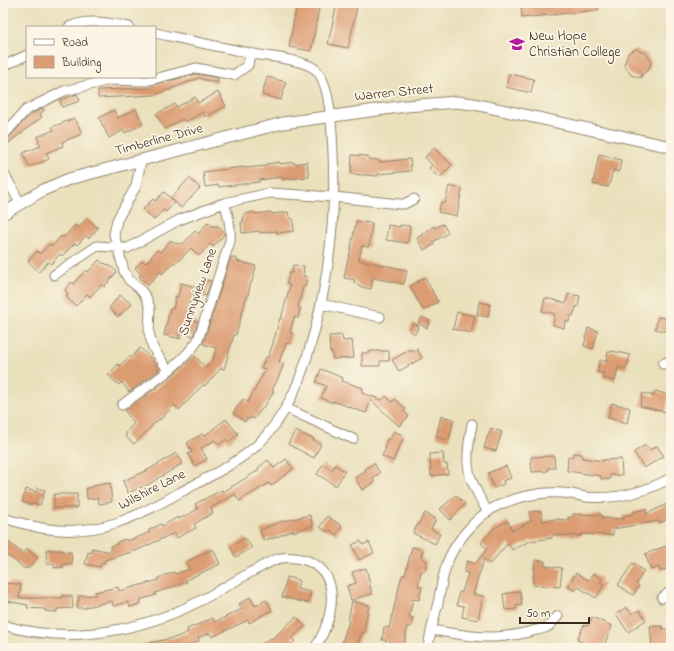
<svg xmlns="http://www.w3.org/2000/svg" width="674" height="651" font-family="'Indie Flower',sans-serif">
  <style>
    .building { fill: #dc9c72 }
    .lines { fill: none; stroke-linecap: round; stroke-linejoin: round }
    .minor-casing { stroke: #92856d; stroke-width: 11 }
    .tertiary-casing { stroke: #92856d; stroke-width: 13 }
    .minor { stroke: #fff; stroke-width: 9 }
    .tertiary { stroke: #fff; stroke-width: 11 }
    .labels { text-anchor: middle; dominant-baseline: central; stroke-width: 3.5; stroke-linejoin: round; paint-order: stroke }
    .poi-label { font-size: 14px; fill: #3b2a1e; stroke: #fcf5e5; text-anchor: start }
    .street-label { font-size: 14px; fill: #3b2a1e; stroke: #fcf5e5 }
  </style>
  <rect width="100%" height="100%" fill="#fcf5e5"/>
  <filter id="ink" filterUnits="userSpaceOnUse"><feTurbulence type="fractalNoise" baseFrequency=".025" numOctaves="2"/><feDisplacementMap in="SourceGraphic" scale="8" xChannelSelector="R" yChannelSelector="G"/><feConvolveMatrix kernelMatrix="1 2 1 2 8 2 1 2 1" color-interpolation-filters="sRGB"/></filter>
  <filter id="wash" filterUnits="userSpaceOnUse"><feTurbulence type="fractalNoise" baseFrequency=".012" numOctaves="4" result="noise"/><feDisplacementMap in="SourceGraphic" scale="16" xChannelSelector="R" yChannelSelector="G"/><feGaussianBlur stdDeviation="0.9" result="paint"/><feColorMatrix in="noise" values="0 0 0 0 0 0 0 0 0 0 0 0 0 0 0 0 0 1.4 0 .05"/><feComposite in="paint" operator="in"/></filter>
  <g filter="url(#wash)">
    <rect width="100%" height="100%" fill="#eae0bc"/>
    <g id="blocks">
      <path class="building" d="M297,3H320L311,51L289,47Z
        M337,3H358L348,48L328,44Z
        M521,3H598V10L522,18Z
        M637,48L639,51L646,53L651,61L649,70L642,74L641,78L631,75L624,65L628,53Z
        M196,74L218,78L217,83L199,78L155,95L98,98V90L150,88L161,83Z
        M509,74L534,79L531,93L506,87Z
        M267,77L286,82L281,100L262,95Z
        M218,92L226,106L205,117L203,112L185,122L183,119L165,129L156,114L175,104L177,107L195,97L198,103Z
        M77,94L80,101L62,107L60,100Z
        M43,108L44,110L40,115L42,117L6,145L3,142L7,140L26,119L34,113Z
        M136,109L143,124L125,133L124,130L109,138L99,118L114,110L118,118Z
        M75,118L82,134L62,142L63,146L46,153L49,159L29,167L23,153L41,146L37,137L54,130L52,127Z
        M434,148L452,165L439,178L429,168L432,165L425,157Z
        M599,154L621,160L619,172L613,170L609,186L608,187L593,184Z
        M352,155L368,156V159L379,160V162L410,159L411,171L378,174V176L351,174Z
        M280,162V164L294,162V164L307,162L309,177L282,179V177L259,180V182L219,187V185L205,187L203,172L244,167V168L266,166V164Z
        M189,178L200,188L181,208L171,198Z
        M449,186L462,189L457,216L438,212L441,202L445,203Z
        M164,192L175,202L166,212L163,210L154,220L143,209L153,199L155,201Z
        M254,212L255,214L271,212L272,214L288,212L289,217L293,219L294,231L277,233V231L260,233V231L242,233L241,222H243V219H244V214Z
        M87,218L98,228L89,238L86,236L77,245L75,243L62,256L60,254L51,264L48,262L39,272L28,261L37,251L40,254L49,244L52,246L61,236L63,238L75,225L78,228Z
        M356,221L372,223L369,247L362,246L359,260L407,270L404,284L373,278L371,289L358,286V284L354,283L355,280L344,278L348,258H349Z
        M208,222L213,227L214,225L216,227L217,225L224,232V235L213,247L210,244L199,256L191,248L176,264L174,262L162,274L160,272L148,285L139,277L141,275L139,272L135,268L143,260L145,263L147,262L157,250L160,252L171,240L176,244L177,243L179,244L180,243L182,245L195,231L198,234Z
        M443,224L448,233L433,242L435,244L424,250L417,238L434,226L435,228Z
        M388,225L400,227V225L410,226L408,243L386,240Z
        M231,257L237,259V261L256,266L252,282H251L247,299L246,298L236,335H234L224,369L221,368L205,386L203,385L179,410L174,405L160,420L159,419L134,444L125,436L127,434L126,433L134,423L125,411L167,380L195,356L206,368L213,360L216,348L203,344Z
        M99,260L104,264L105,263L107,265L108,264L117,272L104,287L102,284L90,297L87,294L76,306L67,298L68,297L66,295L68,293L65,290L71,282L73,284L86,270L88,272Z
        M293,265L304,266L303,276L307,277L305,287H303L298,307L300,308L298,318L294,317L290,332L292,333L289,344L286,343L279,362L284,363L277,381L272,390L274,391L268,401L254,419L251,417L249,420L247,418L245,422L233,413L243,399L248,402L266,369L261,368L266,357H268L273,343L280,318L281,319L290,285L287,284L289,273H292Z
        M425,277L438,302L423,310L410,286Z
        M205,280L211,281L206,296L201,295Z
        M181,283L196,287L193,301H190L186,318L198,322L193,336L180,332L179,336H178L181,339L164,335L170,309H173L176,296L178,297Z
        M568,294L580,296L578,307H576L573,316H570L569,322L565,321L564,328L553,325L555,314L542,311L545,298L566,303Z
        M120,295L132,304L118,317L109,308Z
        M479,302L490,304L488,317L477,315Z
        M457,312L475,316L471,333L453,329Z
        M422,317L430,321L427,328L418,323Z
        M658,317L671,319V332L655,329Z
        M413,323L419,326L415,334L409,330Z
        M588,328L598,331L593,349L584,346Z
        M342,335L343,341L352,340L354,358L333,359L332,352H330L329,336Z
        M140,348L150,357L159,370L129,392L122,382L119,385L108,375L118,364L120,366L129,356L131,358Z
        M411,349L412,352L417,349L422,358L399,371L392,360Z
        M370,351H389V361H380V366H362V353H370Z
        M612,351L630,355L626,369L618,367L615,381L602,378L604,373L597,372L600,360L606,362L608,352H612Z
        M321,369L343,378L342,381L363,388L362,393L382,400L386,396L392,402L395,399L406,409L404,411L409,416L399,426L371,400L366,413L333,401V403L321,398L326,386L316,382Z
        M655,391L669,395L666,412L640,406L643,393L654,396Z
        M612,403L630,408L627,423L608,418Z
        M441,416L454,419L449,440L436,437Z
        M226,419L238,434L229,442L226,439L219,445L215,440L201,448L207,459L195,466L188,454L192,452L187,443L202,434L204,436Z
        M491,428L502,432L496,451L484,448L488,435H489Z
        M295,431L314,439L313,440L321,444L314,458L288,444Z
        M394,431L404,436L393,461L382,456L386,448L384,447L388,438L390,439Z
        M646,445L650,450L657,446L664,456L644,468L634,452Z
        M176,453L183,463L149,484L128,493L123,481L150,469Z
        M443,453L444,464H447L448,474L431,476L430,454Z
        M573,453L582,454V458L603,461V460L621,459L622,475H610V479H601V476L567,471L568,457H573Z
        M554,456L555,468H548V471L532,472L531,457Z
        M286,459L293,469L271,486L269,483L239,501L235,494L211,508L213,513L194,524L196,528L177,538L174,533L138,550L105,560L104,563H101L100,567L85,564L88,552L92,553V548L111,552L110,546L117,544V542L126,539L127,541L136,538L150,532L149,530L161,524L162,526L178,517L179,519L198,509L195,504L222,490L223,492L259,470L258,468L268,460L274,468Z
        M374,463L380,473L372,478L375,482L362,490L355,478L366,471L365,469Z
        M323,464L332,470L335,465L345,471L336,486L317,474Z
        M506,466L511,478L503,481L504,484L494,488L488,473Z
        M110,483L112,502L99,504L98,498L87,499L86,488L93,487V486Z
        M37,488L45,490L40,505L33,503L32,505L22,502L26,489L36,492Z
        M54,494H77V508H54Z
        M456,495L465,504L450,520L440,509Z
        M671,502V517L660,523L658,521L613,529V535L581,534V536L552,535V538L530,541L512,550L508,543L490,564L484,559L473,594L483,596L478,620L462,617L464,606L457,605L459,592H462L468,573L464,572L467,561L475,564L487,549L481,543L493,529L508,521L512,531L531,521L529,512L541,511L543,521L556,519L568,520V517H573V514L602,515V518L624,519L623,516L633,514V512L646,509L647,514Z
        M425,513L436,519L431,529L440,534L435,544L413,533Z
        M310,515L313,526L293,532V530L272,539L271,538L264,541L260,530L280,522Z
        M327,516L342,526L336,535L330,530L328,532L320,527Z
        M3,537L23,554L27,549L38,558L28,569L27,567L25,569L10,557L3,555Z
        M245,538L252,548L236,557L230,547Z
        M361,541L363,545L369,542L374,553L359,560L352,545Z
        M666,546L671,557V567L660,571L659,567L651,570L645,554Z
        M412,547L423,550L421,557H423L422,559L427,561L425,571H421L418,586L422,587L419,600L413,599L409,617L413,618L411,627L407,626L404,648H385L386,640H382L384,627L389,628L402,575H405Z
        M213,549L220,564L186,580L187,582L155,593L156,595L140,600L141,604L130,607L128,602L113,606L112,601L86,607V608H77L79,596L96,595L95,592L118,587L119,591L159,580L158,578L174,572L175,574L190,569L186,562Z
        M46,550H63V552H71L72,564H63V567L54,568V564H47Z
        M535,560L545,561V566L562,568L560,587L533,585Z
        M633,563L644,571L636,584L639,586L633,595L618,585Z
        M366,568L372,594L351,600L347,586L356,583L352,572Z
        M576,573L588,580L593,573L602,579L600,582L604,584L596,598L578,587L575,591L568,587Z
        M287,577L299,580L297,589L311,592L308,603L282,597Z
        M3,583L10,584V583L21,585L19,598H62V596H72L73,608L57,609V612L45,611V609L27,608L28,605L7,601L8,596L3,595Z
        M520,591L522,605L516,606L517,609L505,610L503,594Z
        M250,597L255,606L266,600L272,610L249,623L248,620L212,637L210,633L198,638L199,641L182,648H141V645L177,637L188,632L187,629L213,618L215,622L242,609L239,604Z
        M352,601L369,605L363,634L361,633L356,648H345V647L341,645L349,621H348Z
        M626,607L632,614L639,610L646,620L628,632L616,614Z
        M296,617L305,626L292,638L295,641L288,648H255L271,638L272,639Z
        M592,617L612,626L603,648H595L577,640L584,625L588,626Z
        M650,626H662L663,629H671V645L652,647Z"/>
    </g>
  </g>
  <g filter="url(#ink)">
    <use href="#blocks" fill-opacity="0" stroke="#92856d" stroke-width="1"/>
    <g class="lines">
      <defs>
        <path id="minor" d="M69,27C88,18 109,23 129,27
          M3,66L27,55
          M3,136L26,110L64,91L110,80L146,81L196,68L234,75L248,65L250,53
          M141,161L136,186L117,220L114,234L124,271L129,280L139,288L146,297L150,308L149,333L153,348L168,370
          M3,174L6,177L20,203
          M54,275L97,246L128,248L179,220L224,203L270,193L334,197L400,204H404L414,199
          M321,304L380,317
          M663,364L671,360
          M122,405C147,386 182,365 198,340L230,241C231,228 229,216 224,203
          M286,408L353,439
          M472,424C464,465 466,476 488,512
          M3,518C18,522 33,527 48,529C99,536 137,517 179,493C203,480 234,465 255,447C289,416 304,372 315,329C330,271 336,213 333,153C332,133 331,82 315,69C303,59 266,57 250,53C218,47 187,40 155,33
          M662,598L671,591
          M3,625C72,646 149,630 211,595C225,587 239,579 253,571C262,567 271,560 281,558C289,557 299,558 308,561C344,575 332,623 315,648
          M432,630C456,634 481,639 506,636C519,635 532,631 545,628L549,626L558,616
          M428,648C430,633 434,618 438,603C441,588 443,570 450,556C458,540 472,523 487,512C505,499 540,491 562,493C571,493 578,496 586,497C617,500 645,492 671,478"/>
        <path id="tertiary" d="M3,214L43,190L69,179L283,123L406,106L457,102L474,104L671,147"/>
      </defs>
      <use href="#minor" class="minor-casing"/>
      <use href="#tertiary" class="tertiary-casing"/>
      <use href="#minor" class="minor"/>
      <use href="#tertiary" class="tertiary"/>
    </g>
  </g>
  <defs>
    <symbol id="university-bare" viewBox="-9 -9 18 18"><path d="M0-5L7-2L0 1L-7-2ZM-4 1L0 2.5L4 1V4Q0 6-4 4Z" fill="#b5179e" stroke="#fcf5e5" stroke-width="2.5" paint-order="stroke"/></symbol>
  </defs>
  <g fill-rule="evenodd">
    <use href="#university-bare" x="506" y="33" width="22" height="22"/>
  </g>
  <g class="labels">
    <g class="poi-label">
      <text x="529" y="36">New Hope<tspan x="529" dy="16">Christian College</tspan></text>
    </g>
    <g class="street-label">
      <text transform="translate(394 93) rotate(-6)">Warren Street</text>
      <text transform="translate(159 140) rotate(-15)">Timberline Drive</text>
      <text transform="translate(198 292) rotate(-71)">Sunnyview Lane</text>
      <text transform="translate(152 490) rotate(-27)">Wilshire Lane</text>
    </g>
  </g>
  <rect width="674" height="651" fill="none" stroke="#fcf5e5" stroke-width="16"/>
  <rect x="26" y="26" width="130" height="52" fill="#fcf5e5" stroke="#afa495"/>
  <rect x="34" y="39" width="20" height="6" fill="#ffffff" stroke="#afa495"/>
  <text x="62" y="46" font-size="12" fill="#3b2a1e">Road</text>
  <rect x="34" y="56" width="20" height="12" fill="#dc9c72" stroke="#afa495"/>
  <text x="62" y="66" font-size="12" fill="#3b2a1e">Building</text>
  <path d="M520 617v6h69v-6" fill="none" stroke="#3b2a1e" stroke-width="2"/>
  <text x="526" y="617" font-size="12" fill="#3b2a1e" stroke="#fcf5e5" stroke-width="3" paint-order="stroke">50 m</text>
</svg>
